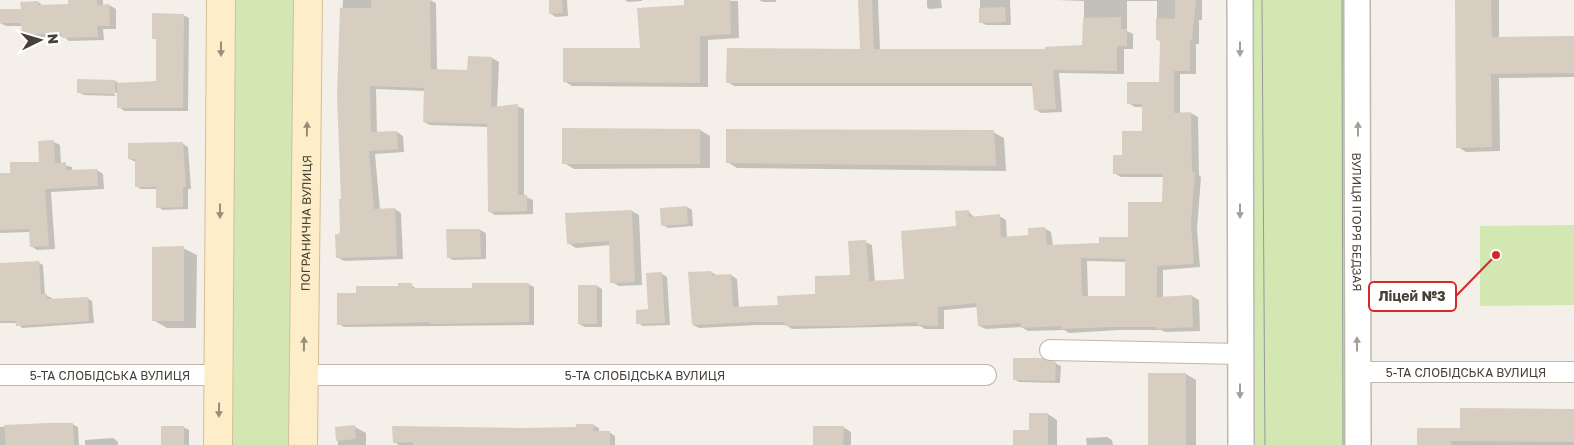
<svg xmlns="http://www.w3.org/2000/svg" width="1574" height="445" font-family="'Golos Text',sans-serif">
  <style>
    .green { fill: #d3e7b3 }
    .shadow { fill: #0003; fill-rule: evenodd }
    .building { fill: #d8cdc1; fill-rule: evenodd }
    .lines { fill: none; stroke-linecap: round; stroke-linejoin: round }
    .minor-casing { stroke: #bfb7ab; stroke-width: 22 }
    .tertiary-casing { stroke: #bfb7ab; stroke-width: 28 }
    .secondary-casing { stroke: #d2bf99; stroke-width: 30 }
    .minor { stroke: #fff; stroke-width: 20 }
    .tertiary { stroke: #fff; stroke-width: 25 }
    .secondary { stroke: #fdedc9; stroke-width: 28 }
    .tram { stroke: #979797; stroke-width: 1 }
    .oneway { fill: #998e79 }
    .oneway2 { fill: #a3a09b }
    .labels { text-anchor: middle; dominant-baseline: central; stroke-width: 4; stroke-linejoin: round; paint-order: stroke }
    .street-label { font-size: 12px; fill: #474037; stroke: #fff }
    .leader { fill: none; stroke: #d62828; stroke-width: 2 }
    .callout-dot { fill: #d62828; stroke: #fff; stroke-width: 2 }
    .callout { fill: #fff; stroke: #d62828; stroke-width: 2 }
    .callout-label { font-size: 14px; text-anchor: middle; font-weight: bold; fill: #474037 }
  </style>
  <rect width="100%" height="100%" fill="#f4f0e9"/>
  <path class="green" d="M232,0H296L292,445H228Z
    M1249,0H1346L1349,445H1249Z
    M1574,225V305L1480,306V226Z"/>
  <path class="shadow" d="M69,0H103V6L109,5L116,9V29H103L104,40L69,41L63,36L30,38L23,34V26H6L0,23V10H22L38,2L44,6L70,5Z
    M343,0H430L436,3L437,71H469V58H492L499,62L497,108L517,106L524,109V196L533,200V214L495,215L489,211V127L430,125L424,122L425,91L376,89L377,133L397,132L403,136L404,152L375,154L380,210L395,209L401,213L403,259L344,261L337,257L343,200L338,96Z
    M550,0H567L568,16L556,17L551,14Z
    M625,0H642V1L628,2Z
    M685,0L738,1L739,38L708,40V87L572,86L564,81L641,49L686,6Z
    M759,0H776V2H763Z
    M859,0H878L880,50H1047L1084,46V1L1057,0H1202V20H1199V44H1196V74H1180V114L1191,113L1198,117L1199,175L1201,177L1197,229L1200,267L1163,270V298L1192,296L1199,300L1200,331L1165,332L1161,330H1119L1069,333L1064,330L1028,331L1021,327L986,329L979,326L978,307L944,310V329H925L920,326L792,329L786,325H757L699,328L693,325L711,272L718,276L731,275L737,279L739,308L779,306L816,295L852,276L865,242L872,245L875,282L905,280L958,227L968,211L975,218L999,216L1006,220L1007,238L1030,236L1044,228L1051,232L1053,246L1100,244L1130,238L1164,203V177H1121L1114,173L1123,156L1144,132L1143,107H1135L1128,103L1160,84L1161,42L1157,39V1H1127V31L1133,34V49H1124V74L1059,73L1062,112L1041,113L1035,109L1033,86H734L728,82L861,50ZM1087,261L1127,262V297H1088Z
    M927,0H941L942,8L929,9L927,7Z
    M980,0H1010L1011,25H986L980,22Z
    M1456,0H1499V38L1574,37V77L1499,78L1500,151L1466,152L1458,147Z
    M183,15L189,18L188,111H124L119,107L118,94L110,89L109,91L116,96L84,95L78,92L115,81L120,84L157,82V40L153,38Z
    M700,130L710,136V168L574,169L564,163Z
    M993,132L1004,138L1006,171L737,168L727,162Z
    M54,142L60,145L61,164L72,167V171L97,170L103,174L104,189L51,192L55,249L37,250L31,246L30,232L0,233V174H12L41,163Z
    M183,144L188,147L191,189H188V209L163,210L158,207L157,189H141L136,186V162L129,159Z
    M687,207L692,210L693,226L668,228L663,225Z
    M632,211L639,215L642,285L619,286L612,282L610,245L576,248L568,243Z
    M480,230L486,233V259L453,260L448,257L447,231Z
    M183,248L197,255L196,328H167L153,320Z
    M38,262L43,265L45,295L52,298V300L87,298L92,301L94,323L22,328L17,323H0V282Z
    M662,274L667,277L670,325L643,326L638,323L649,310Z
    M528,284L534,287V325L344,327L339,324L357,294L411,285L417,289H473Z
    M597,286L602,289V327H585L579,324Z
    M1055,363L1061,366L1060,383L1019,382L1014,379Z
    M1149,374H1186L1196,380V445H1149Z
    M1574,410V445H1418L1461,429Z
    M1048,414L1057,420V445H1014Z
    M72,424L78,427L79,445H0V427Z
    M593,425L599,428V432H609L615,436V445H399L394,442L578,428Z
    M183,427L189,430V445H163Z
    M355,427L366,433V445H338L337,428Z
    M843,427L851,432V445H814Z
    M1107,437L1112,440L1113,445H1087L1086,438Z
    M113,438L118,442V445H85V440Z"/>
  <path class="building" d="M68,0H97V5L109,4L110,26H97L98,37L62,38L61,33L22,35L21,23H0V9H21L20,2L38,1V5L68,4Z
    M371,0H430L431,69L467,70L468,56L492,57L491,107L518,104V195H527V211L488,212L487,124L423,122L424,88L370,86L371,132L397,131L398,149L369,151L374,209L395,208L397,256L336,258L335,234H340L339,199H341L337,96L340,8H371Z
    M549,0H562L563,13L549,14Z
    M684,0H730L731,34L700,36V83L563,82V48H640L637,8L684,5Z
    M858,0H872L874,49H1045V47L1082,45L1083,18L1121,17V29H1127V46H1117V71L1053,70L1056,109L1034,110L1032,83H726L727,48L860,49Z
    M1175,0H1196L1192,40H1190V71H1174V113L1191,112L1192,172H1195L1191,224L1194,264L1157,266V297L1192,295L1193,327L1157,329V327H1112L1061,329V326L1021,328L1020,323L978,326L976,303L938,307V326L917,325V322L854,326H785L784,322H750L692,325L688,272L711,271L712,275L731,274L733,307L778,305L777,296L815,294V276L850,275L848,241L866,240L869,281L904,279L901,231L956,226L955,211L969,210V217L1000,214L1001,237L1028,235V228L1045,227L1047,245L1099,243V237H1128V202H1162L1163,174H1113V155H1122V131H1142V104H1127V82H1159L1160,40H1156V18L1175,19ZM1081,258L1125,259V296H1082Z
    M1455,0H1491L1492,37L1574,36V73L1491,74L1492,147L1456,148Z
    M1005,7L1006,22L979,23V8Z
    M152,13L184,14L183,108H117V83L156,81V39H152Z
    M77,79L115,80V94L77,93Z
    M562,128L700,129V164H562Z
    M726,129L994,130L996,166L726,163Z
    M54,140L55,163L66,162V170L97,169L98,186L45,189L49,246L30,247L29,229L0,230V173H10V162H39L38,141Z
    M183,142L186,187H183V207L156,208V187H135V159H128V143Z
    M687,206L688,224L661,226L660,208Z
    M632,210L635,282L610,283L609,241L567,244L565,213Z
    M446,229H480L481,257L447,258Z
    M184,246V321H152V247Z
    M39,261L41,294H47V299L88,297L89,321L16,326L15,321H0V263Z
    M662,272L665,323L636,324V310L648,309L646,273Z
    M398,283H412V288H472V283H529V322L430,324V322L337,325V293H356V286H398Z
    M578,285H597V324H578Z
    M1013,358H1042L1056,362L1055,381L1013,380Z
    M1148,373H1186V445H1148Z
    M1460,408L1574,409V442L1451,441V445H1417V428H1460Z
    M1029,413H1048V445H1013V430H1029Z
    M49,423H73L74,445H6L4,425Z
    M576,424H594L593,431H610V445H413V442L393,443L392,426L524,428L576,427Z
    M355,425L356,439L336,441L335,427Z
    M161,426H184V445H161Z
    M813,426H844L843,445H813Z"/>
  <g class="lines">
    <defs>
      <g id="minor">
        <path d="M1050,350L1240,354"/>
        <path id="s1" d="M1357,372H1574"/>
        <path id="s2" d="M0,375H219"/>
        <path id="s3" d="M304,375H986"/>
      </g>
      <g id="tertiary">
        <path d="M1240,0L1241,445"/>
        <path id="s4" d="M1357,0L1358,445"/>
      </g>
      <g id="secondary">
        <path d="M218,445L221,0"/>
        <path id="s5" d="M303,445L308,0"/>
      </g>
    </defs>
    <use href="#minor" class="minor-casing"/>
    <use href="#tertiary" class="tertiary-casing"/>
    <use href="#secondary" class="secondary-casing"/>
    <use href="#minor" class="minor"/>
    <use href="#tertiary" class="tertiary"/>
    <use href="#secondary" class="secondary"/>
    <path class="tram" d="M1262,0L1265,445
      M1342,0L1343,445"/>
  </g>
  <defs><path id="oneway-solid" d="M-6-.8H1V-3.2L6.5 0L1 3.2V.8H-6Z" transform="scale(1.25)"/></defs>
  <g class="oneway">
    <use href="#oneway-solid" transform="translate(221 49) rotate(90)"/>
    <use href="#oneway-solid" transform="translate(307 129) rotate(-89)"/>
    <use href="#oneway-solid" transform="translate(220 211) rotate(90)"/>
    <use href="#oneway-solid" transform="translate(304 344) rotate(-89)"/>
    <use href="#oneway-solid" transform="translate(219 410) rotate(91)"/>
  </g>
  <g class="oneway2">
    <use href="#oneway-solid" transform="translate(1240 49) rotate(90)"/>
    <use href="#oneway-solid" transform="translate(1358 129) rotate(-90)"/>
    <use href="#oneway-solid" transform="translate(1240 211) rotate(90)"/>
    <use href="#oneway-solid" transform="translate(1357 344) rotate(-90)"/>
    <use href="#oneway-solid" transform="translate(1240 391) rotate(90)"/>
  </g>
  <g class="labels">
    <g class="street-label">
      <text stroke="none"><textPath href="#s5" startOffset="222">ПОГРАНИЧНА ВУЛИЦЯ</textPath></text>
      <text stroke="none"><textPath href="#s4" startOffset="222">ВУЛИЦЯ ІГОРЯ БЕДЗАЯ</textPath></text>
      <text stroke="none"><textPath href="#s1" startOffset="109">5-ТА СЛОБІДСЬКА ВУЛИЦЯ</textPath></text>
      <text stroke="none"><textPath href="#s2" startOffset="110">5-ТА СЛОБІДСЬКА ВУЛИЦЯ</textPath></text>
      <text stroke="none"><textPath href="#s3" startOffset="341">5-ТА СЛОБІДСЬКА ВУЛИЦЯ</textPath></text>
    </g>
  </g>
  <path class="leader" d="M1496 255L1456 296"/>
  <circle class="callout-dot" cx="1496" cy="255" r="5"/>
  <rect class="callout" x="1369" y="282" width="87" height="29" rx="5"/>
  <g class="callout-label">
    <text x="1412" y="301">Ліцей №3</text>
  </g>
  <g transform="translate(40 40) rotate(85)" stroke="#ffffff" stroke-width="4" paint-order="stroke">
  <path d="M0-4L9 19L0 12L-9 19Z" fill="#474037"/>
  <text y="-8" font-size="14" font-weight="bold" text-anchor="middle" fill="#474037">N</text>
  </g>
</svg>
